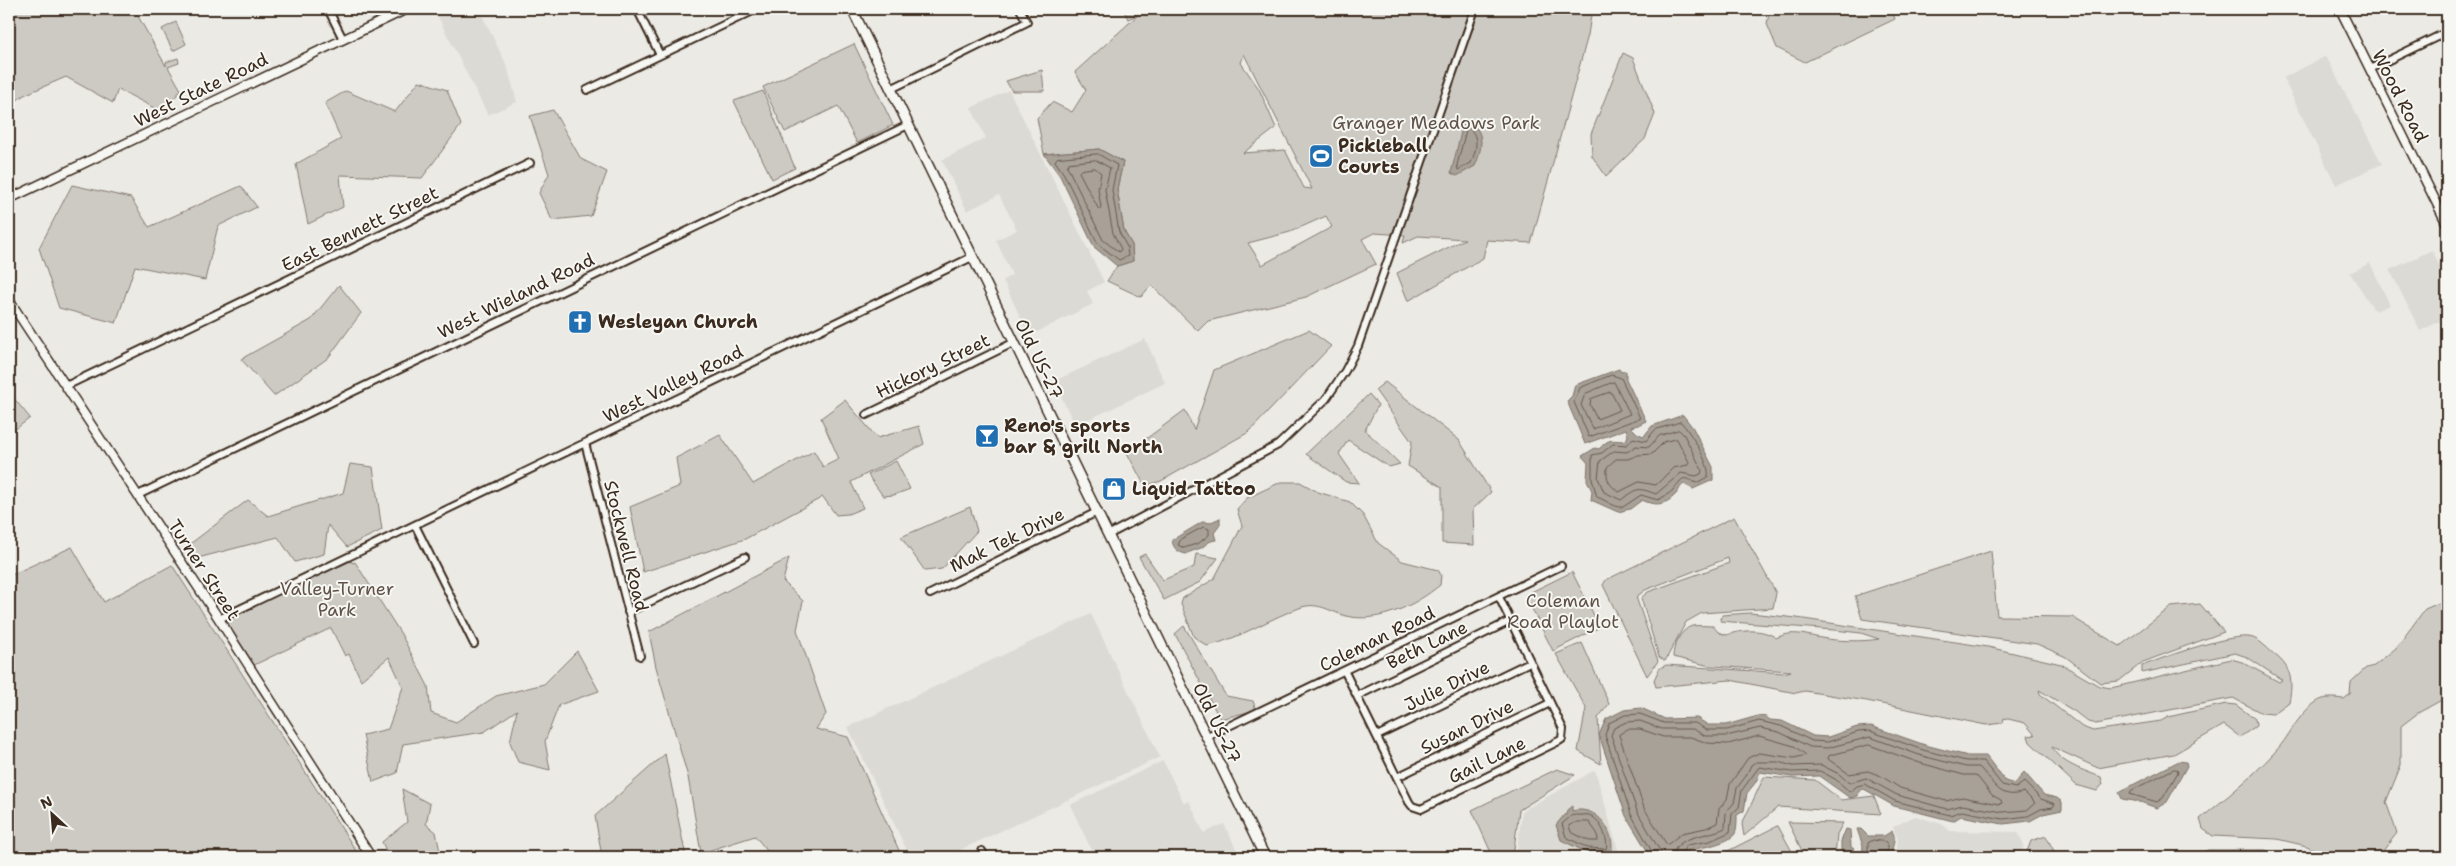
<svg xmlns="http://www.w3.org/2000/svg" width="2456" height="866" font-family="'Shantell Sans',sans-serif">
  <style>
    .built { fill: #dcdad4 }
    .green { fill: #cdcac4; stroke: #847a71; fill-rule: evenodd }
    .water { fill: #a8a198; stroke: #7c7167 }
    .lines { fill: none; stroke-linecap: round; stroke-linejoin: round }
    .shore { stroke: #675a4f; stroke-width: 1 }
    .minor-casing { stroke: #3b2a1e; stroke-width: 10 }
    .tertiary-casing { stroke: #3b2a1e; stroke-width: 11 }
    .secondary-casing { stroke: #3b2a1e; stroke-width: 12 }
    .minor { stroke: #f6f6f2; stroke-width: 6 }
    .tertiary { stroke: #f6f6f2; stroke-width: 8 }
    .secondary { stroke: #f6f6f2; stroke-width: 9 }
    .labels { text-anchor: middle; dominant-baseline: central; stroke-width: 4; stroke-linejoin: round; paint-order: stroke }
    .street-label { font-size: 18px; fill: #3b2a1e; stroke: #f6f6f2 }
    .park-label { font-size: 18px; fill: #605248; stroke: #f6f6f2 }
    .poi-label { font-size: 18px; font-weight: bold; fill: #3b2a1e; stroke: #f6f6f2; text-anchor: start }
  </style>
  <rect width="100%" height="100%" fill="#ebeae5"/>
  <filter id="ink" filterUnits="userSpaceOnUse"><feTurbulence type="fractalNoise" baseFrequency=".02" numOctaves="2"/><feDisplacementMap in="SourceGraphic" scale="10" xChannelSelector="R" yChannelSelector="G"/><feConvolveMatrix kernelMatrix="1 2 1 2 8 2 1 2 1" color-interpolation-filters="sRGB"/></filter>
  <g filter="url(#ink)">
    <path class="built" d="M434,9H479L507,66L517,102L488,115Z
      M2326,56L2382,164L2336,185L2283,78Z
      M1009,90L1104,282L1087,291L1093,304L1029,336L1003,280L1012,275L996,240L1017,230L999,195L967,211L942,160L986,138L971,108Z
      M2432,250L2447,281V318L2420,331L2390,270Z
      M2370,263L2390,305L2375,311L2350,273Z
      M1145,339L1165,383L1075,426L1054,381Z
      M1091,614L1160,757L945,857H910L848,727Z
      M1163,761L1184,803L1189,801L1204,833L1224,824L1240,857H1095L1070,805Z
      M1595,770L1620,857H1516L1522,811Z
      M1915,816L1942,824L1950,831L2018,832L2024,846L2018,857H1897L1896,850L1898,840L1893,827Z"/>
    <path class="green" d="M9,9H134L166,66V62L178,58L179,63L168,67L181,90L162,112L118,89L113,103L66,77L24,95L9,106Z
      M1123,9H1138L1141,13L1146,9H1592L1588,35L1531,243L1487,240L1483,258L1408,301L1397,273L1465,239L1418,236L1403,243L1405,235L1374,233L1362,239L1376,264L1306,297L1208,321L1198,331L1151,285L1141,297L1107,281L1117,266L1133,261L1132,245L1124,231L1117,189L1123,162L1099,149L1044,154L1037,118L1052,102L1072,112L1086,90L1075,72L1138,15L1128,19ZM1244,54L1312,189L1304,188L1285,150L1243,153L1276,128L1259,89L1241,63ZM1326,216L1332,227L1262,265L1248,243L1290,232Z
      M1770,9H1891L1895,19L1805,62L1777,48L1767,24Z
      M176,22L186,44L173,51L162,29Z
      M854,44L893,125L857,143L838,106L785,132L763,87Z
      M1623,53L1633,58L1655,114L1645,139L1606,176L1592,156L1591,134Z
      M1042,70L1044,91H1012L1006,81Z
      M419,81L447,90L461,125L422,178L340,175L343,207L308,224L296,164L341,139L325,103L346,91L395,112Z
      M763,91L795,168L772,179L734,101Z
      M553,110L581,159L607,172L591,216L552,220L539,193L549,174L530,116Z
      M72,185L131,198L149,227L241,186L257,207L218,226L205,280L135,266L116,323L59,308L39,248Z
      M339,285L361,313L328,358L274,396L241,359L311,320Z
      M1309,330L1331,346L1249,432L1161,481L1145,486L1127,453L1185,410L1194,430L1214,370Z
      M1385,382L1459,440L1491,492L1473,509L1474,545L1442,543V487L1408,466L1412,442L1375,390Z
      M1369,394L1378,405L1365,430L1400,464L1389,467L1348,440L1339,454L1359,483L1346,482L1306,454Z
      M9,395L12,396L30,418L9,434Z
      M845,400L877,438L919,426L924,444L851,482L863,508L848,514L836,515L823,497L745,539L643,572L630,507L680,486L676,458L720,435L753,484L814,451L823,467L839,459L821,418Z
      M896,461L910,489L894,495L883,496L868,475Z
      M350,464L373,467L382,530L347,547L328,525L324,554L295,562L278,537L194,559L186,547L248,500L268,516L343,493Z
      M1281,482H1300L1318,492L1350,502L1363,515L1378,543L1402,561L1438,570L1441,575L1440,585C1416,605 1378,624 1346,616C1331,612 1319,602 1302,607C1269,618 1242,638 1207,646L1194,637L1181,604L1183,598L1214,579L1242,526L1237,509L1247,498Z
      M970,507L977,531L942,569L925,571L901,537Z
      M1734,517L1776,593L1773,608L1702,613L1686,622L1665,661L1659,657L1641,598L1648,592L1729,563L1728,558L1645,590L1636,597L1658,661L1647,676L1603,585L1606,580Z
      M72,547L104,602L172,565L360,857H9V576Z
      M1991,551L1997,616L2072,617L2120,646L2171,607L2200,604L2224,632L2143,662L2119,681L2100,683L2066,657L2037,644L1862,619L1855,596Z
      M1145,554L1163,580L1194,567L1196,554L1218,558L1200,582L1164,600L1139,557Z
      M789,558L783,581L803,601L797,630L826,714L816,729L848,737L902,857H779L768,852L755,836L701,853L688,777L656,667L649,632Z
      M351,561L352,563L355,562L401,634L428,686L431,713L456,722L496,696L544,684L577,651L599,691L559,705L545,741L550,770L518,762L510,742L517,710L484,732L403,744L397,773L373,782L363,735L388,729L403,687L389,657L361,680L349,654L345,656L331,628L254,665L229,626L228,620L232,615Z
      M1572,572L1600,627L1553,651L1525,595Z
      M2447,602V697L2418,713L2401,726V765L2386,802L2397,833L2378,857H2327L2307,846L2277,839L2213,836L2203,829L2200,819C2226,798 2251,778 2274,753C2289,738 2297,715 2315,703C2324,696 2334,698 2344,699L2350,694L2351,682L2366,668L2374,666L2396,648L2425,609L2439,603Z
      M1750,613L1797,618L1988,647L2061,664L2099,686L2111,688L2231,659L2242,662L2279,682L2282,680L2247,657L2235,653L2142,673V666C2162,658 2235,631 2253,638C2261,641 2269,650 2275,655C2292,668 2293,682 2289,702L2273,714L2262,713L2233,698L2096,724L2088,722L2074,711L2039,690L2040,694L2082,727L2093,731L2161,721L2168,717L2226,704L2236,705L2255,719L2256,726L2240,737L2224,725L2174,754L2098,768L2052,747C2059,763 2085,771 2101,777L2103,784L2097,791L2076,785L2030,742L2028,736L2035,735L2025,723L2004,718L2003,723L1986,725L1867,701L1805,691L1796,693L1730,680L1656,687L1654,680L1659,669L1666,665L1784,673L1791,671L1710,666L1673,657C1673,646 1680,630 1692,626C1698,625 1707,626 1713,626L1718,632L1726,635C1741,630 1763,628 1776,638C1792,630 1805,635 1821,638C1837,641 1862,642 1879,639L1861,633L1834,630L1720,621L1722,615Z
      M1184,626L1226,696L1253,701L1256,710L1220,719L1175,634Z
      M1582,643L1609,704L1598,718L1601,764L1578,751L1586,708L1556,654Z
      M665,754L686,857H602L595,816Z
      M1557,769L1575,775L1519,810L1513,857H1493L1472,810Z
      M1764,777L1815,780L1841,800L1874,796L1881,814L1778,807L1744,836L1742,824Z
      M402,789L430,804L426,824L436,832L441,857H389L382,842L407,822Z
      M1788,822L1843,823L1837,834L1835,857H1805Z
      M1778,826L1795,857H1716L1777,826Z
      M2046,836L2055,853L2082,851L2124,857H2025L2031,841Z
      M2208,850H2265L2288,857H2191Z"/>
    <path class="water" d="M1465,122C1487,127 1482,150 1475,166L1457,176L1451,173L1463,124Z
      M1099,149L1123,162L1117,189L1124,231L1132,245L1133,261L1117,266L1094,247L1060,176L1044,154Z
      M1619,369L1621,372L1626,371V379L1646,421L1638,425L1631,427L1638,434L1644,436L1652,426L1683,415L1693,428L1713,467V480L1693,489L1684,484C1679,487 1680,490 1676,494C1665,506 1655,506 1642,500L1630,509L1618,512L1591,500L1592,491L1587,480L1588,463L1582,456L1595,448L1599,449C1610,437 1611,441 1626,441L1628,435L1626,429L1585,444L1567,401L1572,396L1575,385Z
      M1220,518V525L1214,533L1216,540C1208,541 1207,544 1201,548C1196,550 1191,551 1186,554C1177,552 1173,548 1172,540L1204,521L1209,523Z
      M1641,708L1665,719L1697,718L1708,725H1726L1758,716L1766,717L1770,720L1782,721L1813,736L1828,737L1857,727L1871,726L1925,745L1968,756H1986L2005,781L2015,784L2024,772L2044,795L2057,798L2062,802V810L2043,814L2030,821L2003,824L1961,816L1953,821L1894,806L1864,789L1859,791L1858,796L1850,798L1819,776L1792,777L1760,772L1756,782L1747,793L1744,811L1737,815C1737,820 1737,826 1736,831C1734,843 1700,848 1689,850L1683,857H1651L1626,816L1599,735L1606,719L1624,710Z
      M2179,761L2186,762L2187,766L2167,802L2157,808L2140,802L2122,799L2119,792Z
      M1572,806V811C1597,804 1617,832 1611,856L1588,853L1561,840L1556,825L1565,814L1566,815L1567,810Z
      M1846,829L1850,830L1851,847L1854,849L1852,857H1841V841Z
      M1857,829H1861L1868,836H1884L1892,831C1898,839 1890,848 1892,857H1862L1863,846Z"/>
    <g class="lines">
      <path class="shore" d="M1469,128C1480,137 1476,151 1471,163L1458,170L1457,165L1466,130Z
        M1098,154L1117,165L1112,190L1119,232L1127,247L1128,256L1119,260L1098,244L1064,174L1055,161L1057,158Z
        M1096,160L1110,168L1105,190L1113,233L1121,249L1119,252L1103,240L1067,166L1069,163Z
        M1095,168L1101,173L1098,189L1101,207L1099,210L1079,172L1081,170Z
        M1612,375L1621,378L1640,418L1589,437L1574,402L1580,388Z
        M1614,382L1630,414L1593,429L1581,405L1585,394Z
        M1611,392L1620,410L1597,419L1590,405L1591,399Z
        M1681,422C1690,432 1711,464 1708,477L1696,483C1681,474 1682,480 1673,490C1669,494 1663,497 1658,500L1641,495L1623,507C1614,508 1606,500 1597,497L1592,479V455L1602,453L1613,444L1627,445L1633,438L1646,441L1655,430Z
        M1679,430L1684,435L1702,470L1701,474L1696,476L1681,473L1656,494C1637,487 1637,488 1621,500L1604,492L1598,478L1600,461L1614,451L1627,452L1636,446L1649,447L1659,436Z
        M1677,439L1689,462L1688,465L1673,468L1656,485L1639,482L1619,492C1609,485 1606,480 1607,467L1616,459H1628L1638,455L1652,454L1664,442Z
        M1204,527L1209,529V535L1199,543L1184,548L1178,545L1181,539Z
        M1628,729H1640L1663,737H1691L1707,743L1728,744L1759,736L1794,746L1806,755L1794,758L1759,753L1748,758L1730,784L1727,799L1719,809L1717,823L1706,828L1682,833L1667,845L1644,808L1619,735Z
        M1869,745L1920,763L1964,775H1976L1992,795L2001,800L2002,803L1999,804L1962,797L1946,801L1900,788L1881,776L1868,771L1849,774L1828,759L1829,756Z
        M2174,769H2177L2178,772L2163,798L2157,802L2130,794L2131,791Z
        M1577,815C1581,816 1585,814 1589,815C1600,818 1609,840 1606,849L1588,848L1566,837L1562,824L1571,816Z
        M1577,822H1589L1597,833L1598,841H1589L1571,832L1569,826Z
        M1655,857L1631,814L1605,735L1609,723L1625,715L1640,714L1664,723H1695L1707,730H1727L1759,721L1781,726L1812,741L1828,742L1858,732L1870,731L1923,750L1966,761H1983L2002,785L2016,788L2024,782L2041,799L2055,804L2053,807L2041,809L2028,816L2003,819L1962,811L1950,815L1895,801L1865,784L1857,786L1850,792L1835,779L1820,771L1792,772L1759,767L1742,790L1739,807L1732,814L1730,832L1710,841L1687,845L1679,857
        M1662,857L1660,851L1637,811L1611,735L1614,728L1626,722L1640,721L1662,729H1693L1705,736H1726L1760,728L1779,732L1810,747L1827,748L1870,737L1922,756L1966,767H1979C1994,782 1999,801 2024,792L2035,803L2027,810L2003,812L1962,805L1947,809L1897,795L1866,778L1849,783L1839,774L1821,765L1793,766L1778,762H1756L1751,765L1746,776L1737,788L1734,803L1726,812L1725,828C1707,837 1674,835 1673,857
        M1868,857V843L1873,840L1887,842V857"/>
      <defs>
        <path id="minor" d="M328,9L343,39
          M637,9L660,55
          M2370,69L2447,32
          M891,89L1027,22L1020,9
          M587,90L757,9
          M66,386L530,163
          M866,415L1013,343
          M585,443L640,656
          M138,495L908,125
          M415,525L474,644
          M1108,535L1278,445L1326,399L1345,371L1358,346L1475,9
          M930,594L1097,512
          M628,612L745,557
          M219,619L972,257
          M1345,672L1409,802L1412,806L1421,809L1559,741L1562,739L1563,729L1499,597
          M1357,696L1510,621
          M1377,736L1530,662
          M1206,737L1561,566
          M1397,777L1550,703
          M982,851L985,857"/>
        <path id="tertiary" d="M2340,9L2447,224
          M9,199L407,9
          M9,300L219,619L371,857"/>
        <path id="secondary" d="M852,9L1265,857"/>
      </defs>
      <use href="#minor" class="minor-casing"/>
      <use href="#tertiary" class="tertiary-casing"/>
      <use href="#secondary" class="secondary-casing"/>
      <use href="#minor" class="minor"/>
      <use href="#tertiary" class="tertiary"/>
      <use href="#secondary" class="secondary"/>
    </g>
  </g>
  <defs>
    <symbol id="stadium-square" viewBox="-11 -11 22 22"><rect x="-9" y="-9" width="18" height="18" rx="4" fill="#1f6fb2" stroke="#f6f6f2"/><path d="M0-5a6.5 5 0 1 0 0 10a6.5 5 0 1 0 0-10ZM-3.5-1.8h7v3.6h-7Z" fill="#fff"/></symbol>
    <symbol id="church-square" viewBox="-11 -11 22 22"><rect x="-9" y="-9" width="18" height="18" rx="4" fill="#1f6fb2" stroke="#f6f6f2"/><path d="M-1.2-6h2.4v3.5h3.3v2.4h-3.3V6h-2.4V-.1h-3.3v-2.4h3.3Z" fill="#fff"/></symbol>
    <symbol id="bar-square" viewBox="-11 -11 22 22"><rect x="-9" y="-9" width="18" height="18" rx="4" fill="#1f6fb2" stroke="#f6f6f2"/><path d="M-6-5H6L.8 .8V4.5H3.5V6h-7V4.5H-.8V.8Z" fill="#fff"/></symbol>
    <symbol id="shop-square" viewBox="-11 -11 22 22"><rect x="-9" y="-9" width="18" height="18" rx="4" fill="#1f6fb2" stroke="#f6f6f2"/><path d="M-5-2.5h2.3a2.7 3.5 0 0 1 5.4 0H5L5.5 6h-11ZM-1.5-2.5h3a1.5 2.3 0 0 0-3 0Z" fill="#fff"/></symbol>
  </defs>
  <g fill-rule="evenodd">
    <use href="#stadium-square" x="1307" y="142" width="28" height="28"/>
    <use href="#church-square" x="566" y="308" width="28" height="28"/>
    <use href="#bar-square" x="973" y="422" width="28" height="28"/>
    <use href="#shop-square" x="1100" y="475" width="28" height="28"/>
  </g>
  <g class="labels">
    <g class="street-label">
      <text transform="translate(201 90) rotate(-26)">West State Road</text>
      <text transform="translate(2400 96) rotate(63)">Wood Road</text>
      <text transform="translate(360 229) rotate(-26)">East Bennett Street</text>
      <text transform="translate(516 296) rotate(-26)">West Wieland Road</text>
      <text transform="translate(1039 359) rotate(64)">Old US-27</text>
      <text transform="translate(933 366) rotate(-26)">Hickory Street</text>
      <text transform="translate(673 384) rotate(-26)">West Valley Road</text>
      <text transform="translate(1007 540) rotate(-26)">Mak Tek Drive</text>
      <text transform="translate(626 546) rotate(76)">Stockwell Road</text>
      <text transform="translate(204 570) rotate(57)">Turner Street</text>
      <text transform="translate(1377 639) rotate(-26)">Coleman Road</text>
      <text transform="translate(1427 645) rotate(-26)">Beth Lane</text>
      <text transform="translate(1447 686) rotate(-26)">Julie Drive</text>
      <text transform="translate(1217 723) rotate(64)">Old US-27</text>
      <text transform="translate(1467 727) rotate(-26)">Susan Drive</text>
      <text transform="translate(1487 760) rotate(-26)">Gail Lane</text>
    </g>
    <g class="park-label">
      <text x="1436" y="123">Granger Meadows Park</text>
      <text x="337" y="589">Valley-Turner<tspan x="337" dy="21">Park</tspan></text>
      <text x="1563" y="601">Coleman<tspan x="1563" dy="21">Road Playlot</tspan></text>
    </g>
    <g class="poi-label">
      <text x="1338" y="146">Pickleball<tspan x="1338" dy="21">Courts</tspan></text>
      <text x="598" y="322">Wesleyan Church</text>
      <text x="1004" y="426">Reno's sports<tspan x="1004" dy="21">bar &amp; grill North</tspan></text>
      <text x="1132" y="489">Liquid Tattoo</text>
    </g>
  </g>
  <rect width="2456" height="866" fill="none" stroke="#f6f6f2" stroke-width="30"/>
  <rect x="15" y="15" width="2426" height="836" fill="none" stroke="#3b2a1e" stroke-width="2" filter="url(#ink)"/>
  <g transform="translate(52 814) rotate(334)" stroke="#f6f6f2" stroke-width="4" paint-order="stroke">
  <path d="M0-4L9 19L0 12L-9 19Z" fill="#3b2a1e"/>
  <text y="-8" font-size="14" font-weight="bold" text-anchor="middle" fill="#3b2a1e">N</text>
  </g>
</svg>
